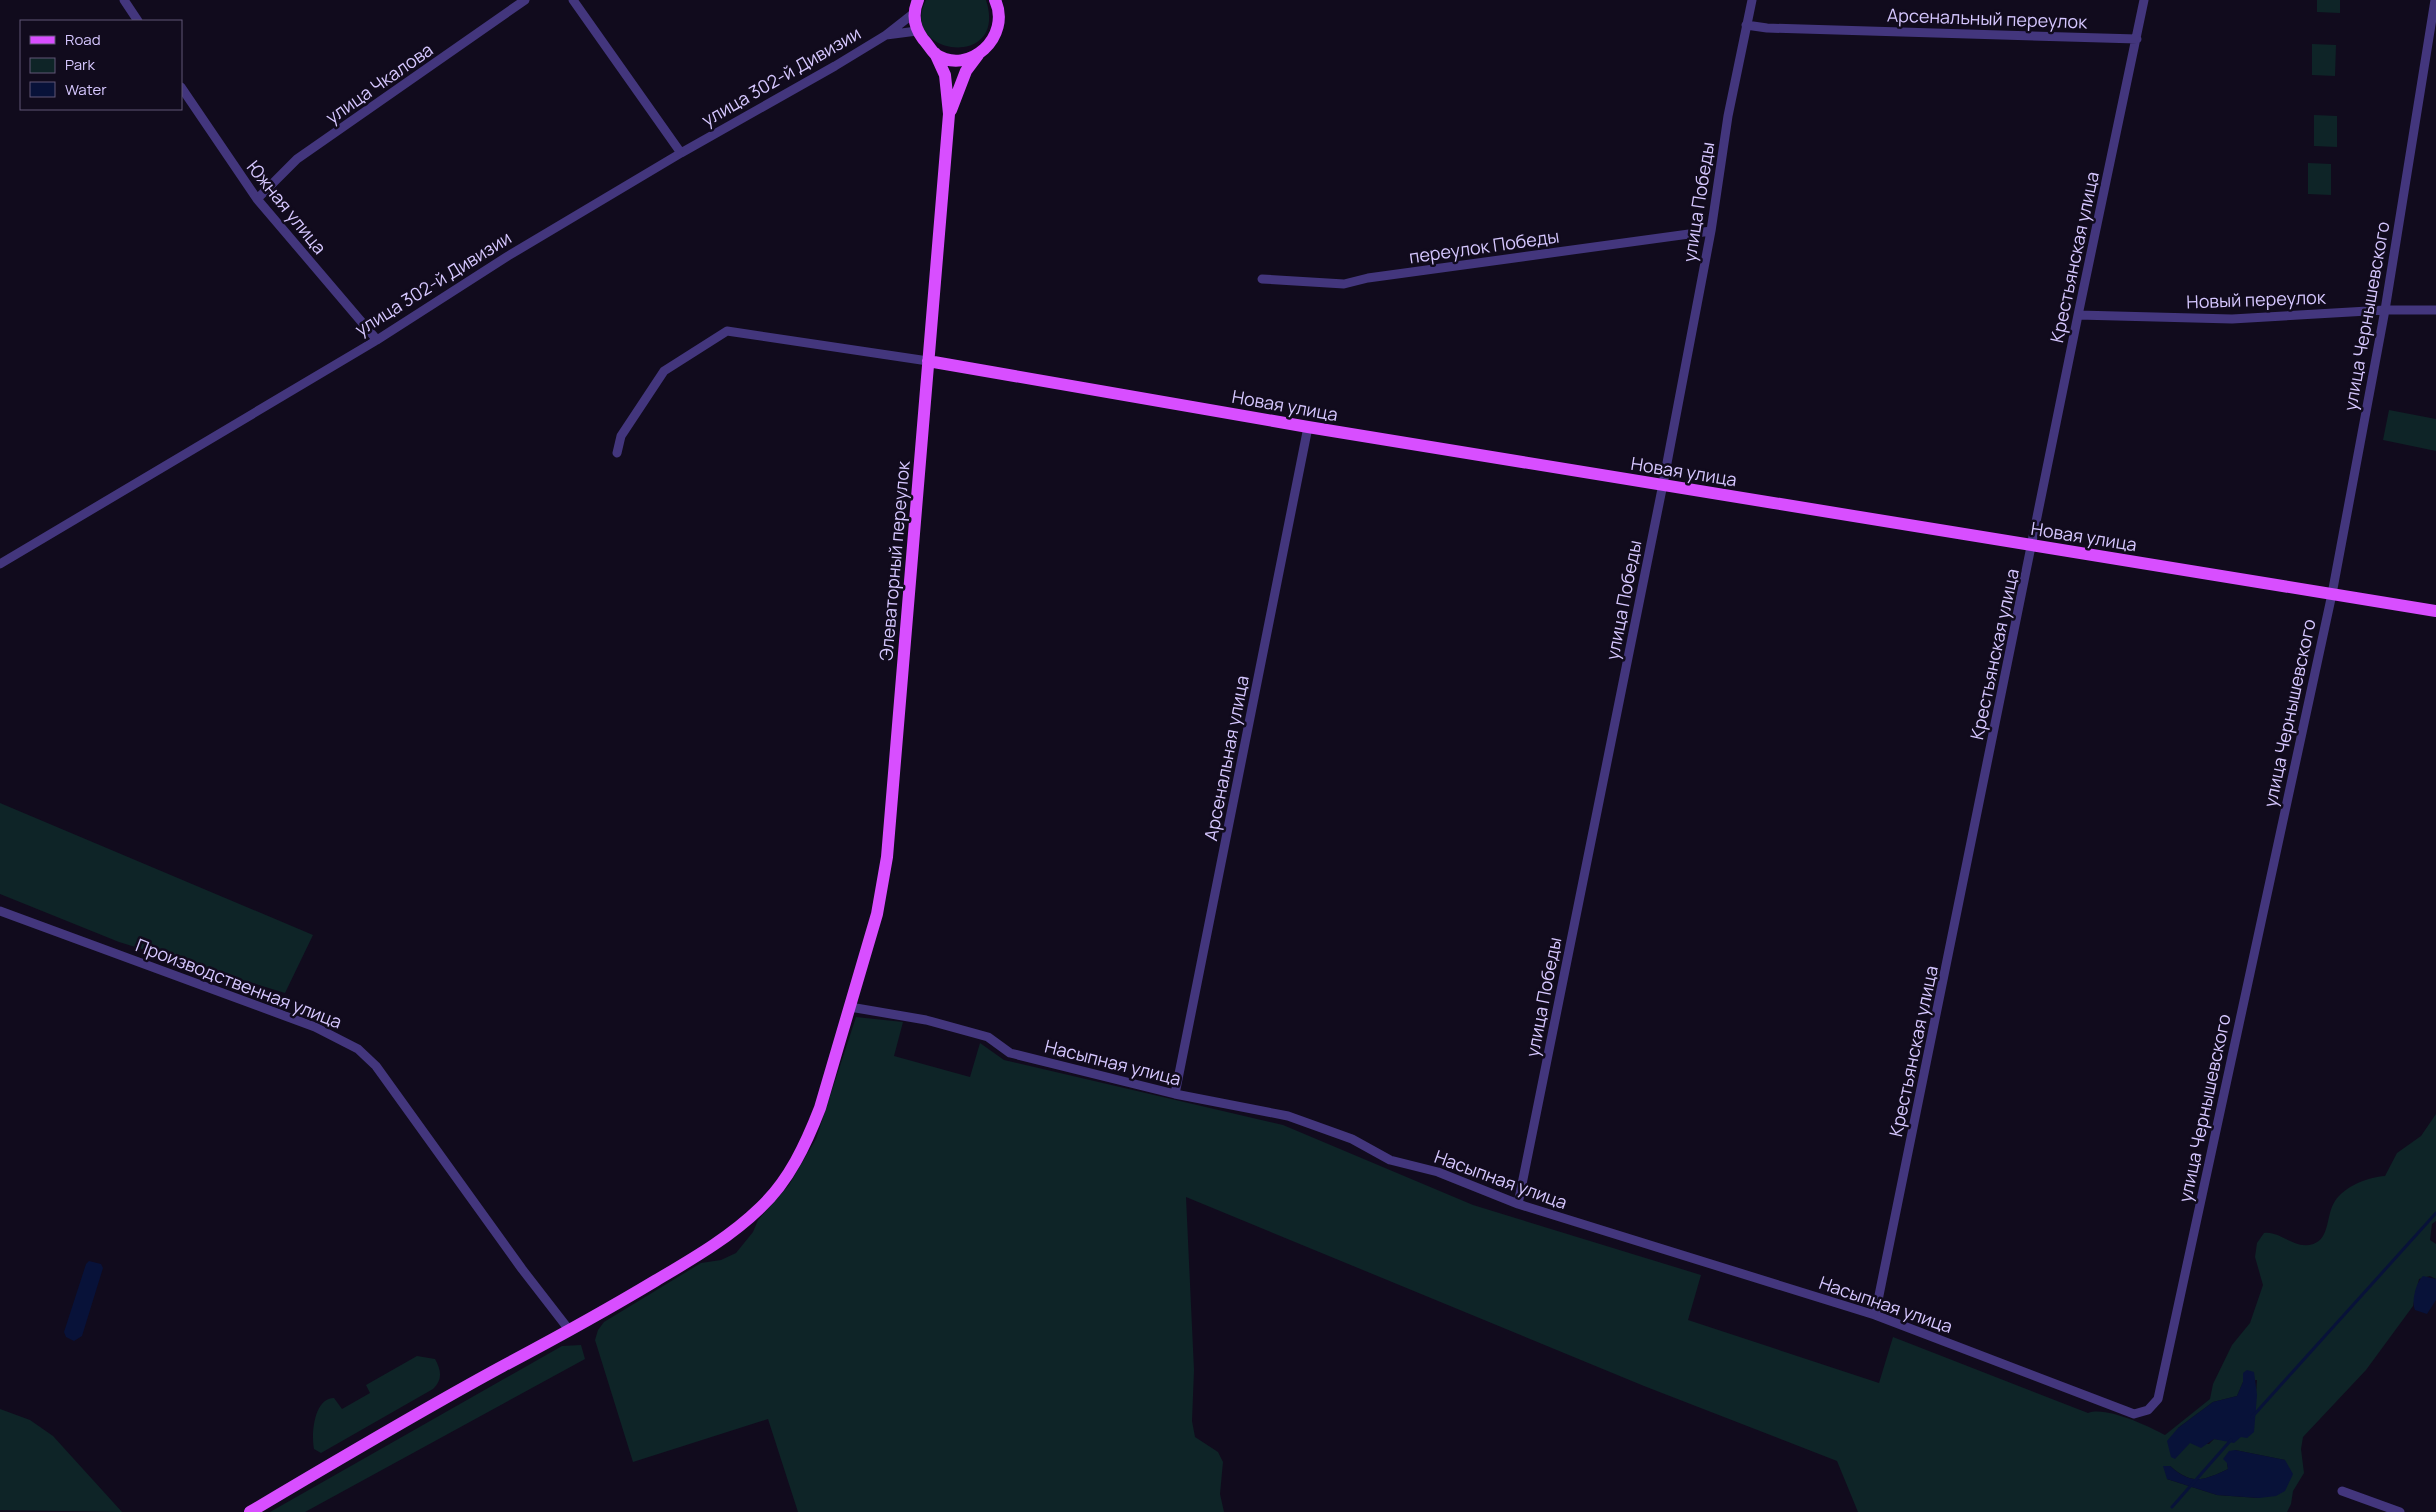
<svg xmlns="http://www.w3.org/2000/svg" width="2436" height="1512" font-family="Manrope,sans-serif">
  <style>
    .green { fill: #0e2427; fill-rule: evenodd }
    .water { fill: #081239 }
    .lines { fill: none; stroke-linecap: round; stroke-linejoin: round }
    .stream { stroke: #081239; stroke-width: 3 }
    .street { stroke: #43367d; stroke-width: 9 }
    .primary { stroke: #d84eff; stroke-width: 12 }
    .labels { text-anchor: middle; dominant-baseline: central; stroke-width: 5; stroke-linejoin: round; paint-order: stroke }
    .street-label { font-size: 18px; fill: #d6c7ff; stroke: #110b1d }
  </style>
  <rect width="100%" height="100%" fill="#110b1d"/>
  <path class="green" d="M926,0H986C1009,71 897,55 926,0Z
    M2317,0H2340V13L2317,12Z
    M2312,44L2336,45L2335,76L2312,75Z
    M2314,115L2337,116V147L2314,146Z
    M2308,163L2331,164V195L2308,194Z
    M2389,410L2436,419V451L2383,440Z
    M0,803L313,935L285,993L119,942L0,894Z
    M856,1017L903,1022L894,1056L970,1077L980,1043L1004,1060L1283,1125L1473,1205L1701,1275L1688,1320L1879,1383L1893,1337L2088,1413C2106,1406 2148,1426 2165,1435L2210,1399L2213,1384L2232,1345L2250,1323L2263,1285L2255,1257L2257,1243L2264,1233C2280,1231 2293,1248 2309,1245C2331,1242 2325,1216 2335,1201C2345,1186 2368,1177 2385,1176L2397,1153L2421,1136L2436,1114V1221L2432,1224L2430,1240L2436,1244V1279L2430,1276L2419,1279L2413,1306L2366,1370L2303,1437L2301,1449L2304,1473L2293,1491L2291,1504L2287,1512H1858L1837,1461L1644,1386L1186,1197L1194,1370L1192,1421L1195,1437L1218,1452L1223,1462L1220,1494L1224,1512H798L768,1419L633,1462L595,1340L598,1330L604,1322L701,1263L721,1260L736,1253L753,1232L758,1220L789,1185L816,1139ZM2257,1380L2255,1407L2223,1440L2214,1439L2209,1444L2190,1443L2178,1428L2213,1402L2237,1396L2243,1382ZM2235,1450L2285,1460L2259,1498L2217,1495L2167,1479L2170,1466C2192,1485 2203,1481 2228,1469L2227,1463Z
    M581,1345L585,1359L305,1512H270L562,1346Z
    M417,1356L435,1359C441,1370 443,1379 433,1389L321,1453L314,1449C311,1434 314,1398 334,1398L342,1409L370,1393L366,1385Z
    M0,1409L30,1420L53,1436L122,1512L0,1510Z"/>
  <path class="water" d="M89,1261L101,1264L103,1268L82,1336L74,1341L66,1337L64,1332L86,1264Z
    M2423,1276L2436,1279V1300L2427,1314L2415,1310C2411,1302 2416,1282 2423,1276Z
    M2247,1370L2254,1372L2257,1395L2254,1432L2247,1438L2241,1437L2234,1443L2214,1439L2201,1448L2190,1443L2175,1459L2171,1457L2167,1441L2178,1428L2213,1402L2237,1396L2243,1382V1373Z
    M2235,1450L2285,1460L2293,1474L2285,1491L2276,1496L2259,1498L2217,1495L2167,1479L2163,1466H2170C2191,1485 2203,1481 2228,1469L2227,1463L2223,1459L2229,1451Z"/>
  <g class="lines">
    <path class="stream" d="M2252,1417L2436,1213
      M2172,1507L2231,1440"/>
    <path class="street" d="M124,0L138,21
      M573,0L681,153
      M1746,25L1767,28L2137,39
      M886,35L917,31
      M181,87L257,199L377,340
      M257,199L297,159L525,0
      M1262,279L1344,284L1368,278L1711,231
      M2078,315L2232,319L2385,310H2436
      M617,453L621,436L664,371L727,331L928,361
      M0,564L377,340L508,256L681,153L835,66L886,35L914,13
      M0,911L315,1027L358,1049L376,1066L522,1269L570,1331
      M850,1007L926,1020L988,1037L1010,1053L1175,1094L1288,1116L1352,1139L1390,1160L1438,1172L1518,1204L1875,1315L2134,1414L2148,1410L2158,1399L2332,594L2385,310L2435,0
      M1175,1094L1308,427
      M1518,1204L1663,484L1711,231L1728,116L1752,0
      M1875,1315L2078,315L2144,0
      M2342,1491L2400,1512"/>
    <path class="primary" d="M918,0C912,14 914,27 923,39C927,43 931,50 935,54C969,77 1012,36 995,0
      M951,110L966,71L978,55
      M928,361L1308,427L2436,611
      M250,1512C334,1462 418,1412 503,1366C554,1339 605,1311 655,1281C692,1259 729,1238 760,1208C789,1181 806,1144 820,1108L877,914L887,857L949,114L945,75L935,53"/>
  </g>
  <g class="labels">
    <g class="street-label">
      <text transform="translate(1987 18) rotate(2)">Арсенальный переулок</text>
      <text transform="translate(781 76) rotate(-30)">улица 302-й Дивизии</text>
      <text transform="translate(379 83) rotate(-35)">улица Чкалова</text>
      <text transform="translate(1698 202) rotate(-81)">улица Победы</text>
      <text transform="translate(287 207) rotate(51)">Южная улица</text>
      <text transform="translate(1484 246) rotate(-8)">переулок Победы</text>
      <text transform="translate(2074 257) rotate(-78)">Крестьянская улица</text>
      <text transform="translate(433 283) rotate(-32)">улица 302-й Дивизии</text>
      <text transform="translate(2256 299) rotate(-2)">Новый переулок</text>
      <text transform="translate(2366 316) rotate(-80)">улица Чернышевского</text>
      <text transform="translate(1285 405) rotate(10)">Новая улица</text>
      <text transform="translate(1684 471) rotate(9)">Новая улица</text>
      <text transform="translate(2084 536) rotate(9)">Новая улица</text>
      <text transform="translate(894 561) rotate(-85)">Элеваторный переулок</text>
      <text transform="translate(1623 600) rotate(-79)">улица Победы</text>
      <text transform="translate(1994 654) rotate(-78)">Крестьянская улица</text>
      <text transform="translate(2289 713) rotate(-78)">улица Чернышевского</text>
      <text transform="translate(1226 758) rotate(-79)">Арсенальная улица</text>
      <text transform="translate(239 983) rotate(21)">Производственная улица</text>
      <text transform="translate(1543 997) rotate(-79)">улица Победы</text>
      <text transform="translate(1913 1051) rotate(-78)">Крестьянская улица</text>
      <text transform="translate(1113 1062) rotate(14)">Насыпная улица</text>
      <text transform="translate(2204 1108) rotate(-78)">улица Чернышевского</text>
      <text transform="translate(1501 1179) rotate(20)">Насыпная улица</text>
      <text transform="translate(1886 1304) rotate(19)">Насыпная улица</text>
    </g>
  </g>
  <rect x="20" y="20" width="162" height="90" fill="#110b1d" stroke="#605677"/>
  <rect x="30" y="36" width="25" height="8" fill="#d84eff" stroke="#605677"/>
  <text x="65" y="45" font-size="15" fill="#d6c7ff">Road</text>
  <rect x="30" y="58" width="25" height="15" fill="#0e2427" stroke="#605677"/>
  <text x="65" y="70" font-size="15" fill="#d6c7ff">Park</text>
  <rect x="30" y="82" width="25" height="15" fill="#081239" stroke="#605677"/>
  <text x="65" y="95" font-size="15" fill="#d6c7ff">Water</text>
</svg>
